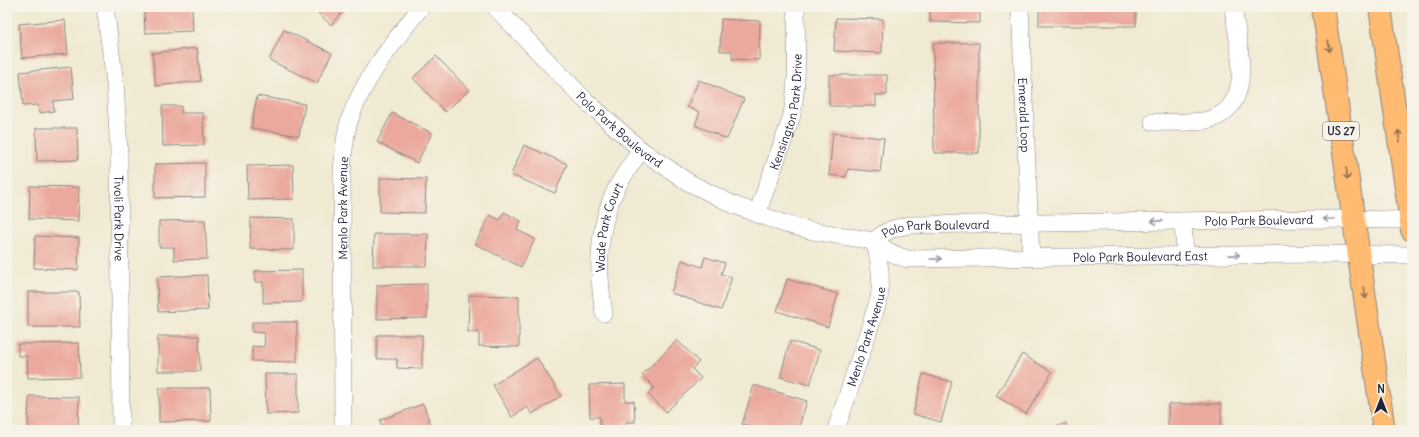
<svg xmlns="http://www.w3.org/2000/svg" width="1419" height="437" font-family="Delius,sans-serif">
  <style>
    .building { fill: #eba89c }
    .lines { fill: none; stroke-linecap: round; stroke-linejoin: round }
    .minor-casing { stroke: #898686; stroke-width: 18 }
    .trunk-casing { stroke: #898686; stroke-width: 24 }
    .minor { stroke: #fff; stroke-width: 17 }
    .trunk { stroke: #febb71; stroke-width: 22 }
    .oneway { stroke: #906e56 }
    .oneway2 { stroke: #9c9ca7 }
    .labels { text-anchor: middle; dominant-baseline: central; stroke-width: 3.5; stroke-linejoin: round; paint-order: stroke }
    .shield { fill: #f7f3e8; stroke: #62616f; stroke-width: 1 }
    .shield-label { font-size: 11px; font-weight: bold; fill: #22223b }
    .street-label { font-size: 12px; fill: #22223b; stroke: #f7f3e8 }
  </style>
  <rect width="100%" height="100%" fill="#f7f3e8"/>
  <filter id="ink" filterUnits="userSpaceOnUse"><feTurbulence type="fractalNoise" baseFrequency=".025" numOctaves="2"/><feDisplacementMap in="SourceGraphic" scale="8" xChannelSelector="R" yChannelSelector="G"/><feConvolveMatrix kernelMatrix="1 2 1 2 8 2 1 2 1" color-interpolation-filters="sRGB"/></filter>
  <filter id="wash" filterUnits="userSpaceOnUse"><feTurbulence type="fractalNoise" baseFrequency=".012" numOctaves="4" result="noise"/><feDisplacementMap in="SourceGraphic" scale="16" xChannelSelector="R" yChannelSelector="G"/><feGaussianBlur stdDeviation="0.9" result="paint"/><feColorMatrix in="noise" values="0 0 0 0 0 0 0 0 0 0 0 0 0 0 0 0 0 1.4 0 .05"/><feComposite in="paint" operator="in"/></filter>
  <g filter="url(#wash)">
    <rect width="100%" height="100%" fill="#f0ead2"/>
    <g id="blocks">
      <path class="building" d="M144,7H192L193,31L145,33Z
        M323,7H347L331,25L318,13Z
        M930,7H980V23L930,22Z
        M1039,7H1136V26H1039Z
        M836,18L883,19L882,53L834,51Z
        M721,19L760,21L759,60L732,59V51H720Z
        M65,20L68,54L22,58L19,24Z
        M284,30L332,53L317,83L269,60Z
        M933,43H979V153H934Z
        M197,48L201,81L156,86L152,53Z
        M436,56L469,90L445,112L413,78Z
        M71,67L74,99L53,101L54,111L39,113L38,105L23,106L20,72Z
        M829,75H887V95H876V106H829Z
        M699,80L744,99L727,139L695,125L700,112L687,107Z
        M257,96L305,104L299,136L251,128Z
        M162,106H181V113H203L204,145L163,146Z
        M392,113L432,133L417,163L377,142Z
        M36,128H77L78,160L37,161Z
        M833,133L884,138L880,172L848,169L846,177L829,175Z
        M524,145L567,164L555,193L511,175Z
        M205,163V197L155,198V164Z
        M293,165L294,199L248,200L247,166Z
        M380,178L426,179L425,213L380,212Z
        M30,186L79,187L78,221L29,219Z
        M504,212L521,221L517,230L535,239L521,267L475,244L490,215L500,220Z
        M251,218L294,219V250L250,249Z
        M205,220L207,259L174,260V247H159V221Z
        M374,234H428L427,266H373Z
        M35,236L79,238L78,270L34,268Z
        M705,257L725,263L721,274L732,277L721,310L671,293L682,260L702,267Z
        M302,270V302L263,303V282H255V271Z
        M207,275L208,310L158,312L157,277Z
        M787,279L838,294L828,327L777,311Z
        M427,284V318L377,319V285Z
        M28,292H79L80,327H28Z
        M469,295L519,296V347L479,346V332H468Z
        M252,322H297V362L252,361V346L264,347L265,333L252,332Z
        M377,335H422V369L397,368V359H377Z
        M158,336H199L200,371H158Z
        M677,340L699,362L692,369L701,378L666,412L648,394L654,387L642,375Z
        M790,341L820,350L810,385L780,377Z
        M79,343L80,377L28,378L27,356H18V344Z
        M1022,354L1052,372L1026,414L996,396Z
        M537,358L561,396L532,414L527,407L512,417L493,385Z
        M265,374H298V413L266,414Z
        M923,374L952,382L941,422L913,414Z
        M625,384V401H634L635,422H626V430H600V417H590L589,385Z
        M754,385L807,401L798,430H762L742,424Z
        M159,388H210L211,421L159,422Z
        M29,396L79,397L78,430L28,429Z
        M423,404L433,430H383L380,420Z
        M1168,404H1221V430H1168Z
        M1066,423L1068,430H1047Z"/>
    </g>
  </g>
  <g filter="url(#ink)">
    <use href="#blocks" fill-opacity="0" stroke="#898686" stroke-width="1"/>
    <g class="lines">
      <defs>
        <g id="minor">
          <path id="s1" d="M105,7L115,83L119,152L121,430"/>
          <path id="s2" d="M495,7L585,100L641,150L688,182L734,205L785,224L813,231L874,241"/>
          <path id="s3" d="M1020,7L1031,258"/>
          <path d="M1153,122C1170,122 1200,124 1214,118C1256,101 1237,40 1233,7"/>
          <path id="s4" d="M757,214L791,119C799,82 796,44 796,7"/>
          <path d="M1183,221L1185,256"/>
          <path id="s5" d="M874,241C885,250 895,256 908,259L1313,254L1412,255"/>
          <path id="s6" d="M874,241C886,230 894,228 910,225L1313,219L1412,220"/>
          <path id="s7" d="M604,313C597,271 597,227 616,189C623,175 632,163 641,150"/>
          <path id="s8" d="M343,430L342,174C343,158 344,141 348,125C360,83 394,41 421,7"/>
          <path id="s9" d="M836,430L879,299C882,277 880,262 874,241"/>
        </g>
        <path id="trunk" d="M1323,7L1384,430
          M1380,7L1412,230"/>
      </defs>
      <use href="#minor" class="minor-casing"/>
      <use href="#trunk" class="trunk-casing"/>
      <use href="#minor" class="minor"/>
      <use href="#trunk" class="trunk"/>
    </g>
    <defs><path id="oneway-shaft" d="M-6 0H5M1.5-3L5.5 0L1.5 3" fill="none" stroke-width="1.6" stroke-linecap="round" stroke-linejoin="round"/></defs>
    <g class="oneway">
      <use href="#oneway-shaft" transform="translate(1329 46) rotate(82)"/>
      <use href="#oneway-shaft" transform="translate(1399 136) rotate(-98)"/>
      <use href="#oneway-shaft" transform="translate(1347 174) rotate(82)"/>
      <use href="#oneway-shaft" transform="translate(1365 293) rotate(82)"/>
    </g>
    <g class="oneway2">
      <use href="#oneway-shaft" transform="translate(1329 219) rotate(-180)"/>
      <use href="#oneway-shaft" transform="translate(1157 221) rotate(179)"/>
      <use href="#oneway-shaft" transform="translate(1234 255) rotate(-1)"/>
      <use href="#oneway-shaft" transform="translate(936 259) rotate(-1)"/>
    </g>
  </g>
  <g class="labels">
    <rect class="shield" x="1323" y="122" width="36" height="18" rx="3"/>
    <g class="shield-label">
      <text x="1341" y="131">US 27</text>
    </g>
    <g class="street-label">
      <text stroke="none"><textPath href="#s4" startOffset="107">Kensington Park Drive</textPath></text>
      <text stroke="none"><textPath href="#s3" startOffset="108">Emerald Loop</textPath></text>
      <text stroke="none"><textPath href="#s2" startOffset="175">Polo Park Boulevard</textPath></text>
      <text stroke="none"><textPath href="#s8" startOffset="222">Menlo Park Avenue</textPath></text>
      <text stroke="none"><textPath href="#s1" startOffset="212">Tivoli Park Drive</textPath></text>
      <text stroke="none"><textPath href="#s6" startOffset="389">Polo Park Boulevard</textPath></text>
      <text stroke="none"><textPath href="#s7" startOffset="87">Wade Park Court</textPath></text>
      <text stroke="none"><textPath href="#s6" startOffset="65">Polo Park Boulevard</textPath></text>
      <text stroke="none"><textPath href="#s5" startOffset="271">Polo Park Boulevard East</textPath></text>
      <text stroke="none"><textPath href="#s9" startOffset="98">Menlo Park Avenue</textPath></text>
    </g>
  </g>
  <rect width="1419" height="437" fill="none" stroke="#f7f3e8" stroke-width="24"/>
  <g transform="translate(1381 399)" stroke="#f7f3e8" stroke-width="3" paint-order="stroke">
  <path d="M0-3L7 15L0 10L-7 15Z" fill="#22223b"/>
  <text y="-6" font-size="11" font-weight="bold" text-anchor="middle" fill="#22223b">N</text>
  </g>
</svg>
